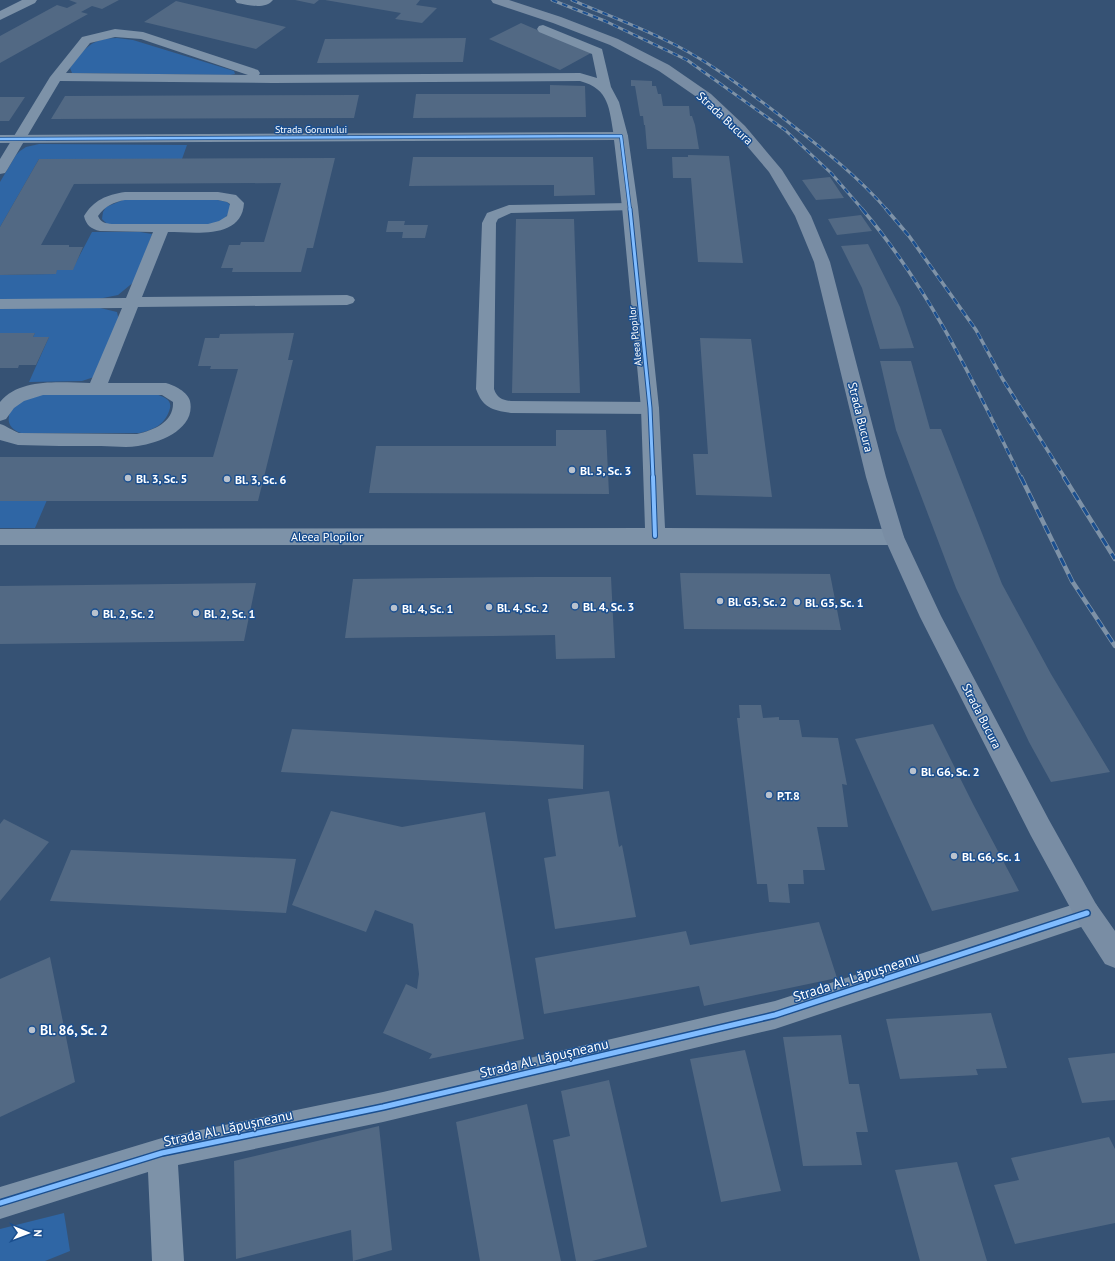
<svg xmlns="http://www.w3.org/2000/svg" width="1115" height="1261" font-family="'PT Sans',sans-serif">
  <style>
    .green { fill: #2f66a5 }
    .building { fill: #526984 }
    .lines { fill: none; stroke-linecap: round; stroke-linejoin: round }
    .lane { fill: #7d92a8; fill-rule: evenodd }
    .street { fill: #7d92a8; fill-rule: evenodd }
    .secondary { fill: #798da4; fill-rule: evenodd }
    .rail-far2-casing { stroke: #7e92a7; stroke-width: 3 }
    .rail-far1-casing { stroke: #7e92a7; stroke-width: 3.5 }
    .rail-casing { stroke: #7e92a7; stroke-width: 4.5 }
    .rail-far2 { stroke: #1b4f8f; stroke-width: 2; stroke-dasharray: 5.5; stroke-linecap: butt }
    .rail-far1 { stroke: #1b4f8f; stroke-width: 2.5; stroke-dasharray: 7; stroke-linecap: butt }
    .rail { stroke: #1b4f8f; stroke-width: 3; stroke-dasharray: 9; stroke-linecap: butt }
    .cycleway-far3-casing { stroke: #1b4f8f; stroke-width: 4 }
    .cycleway-far2-casing { stroke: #1b4f8f; stroke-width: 5 }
    .cycleway-far1-casing { stroke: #1b4f8f; stroke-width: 6 }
    .cycleway-casing { stroke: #1b4f8f; stroke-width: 8 }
    .cycleway-far3 { stroke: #80bcff; stroke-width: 2.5 }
    .cycleway-far2 { stroke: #80bcff; stroke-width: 3 }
    .cycleway-far1 { stroke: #80bcff; stroke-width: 4 }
    .cycleway { stroke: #80bcff; stroke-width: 5 }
    .poi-dot { fill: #b9c2ce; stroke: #1b4f8f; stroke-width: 1.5 }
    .labels { text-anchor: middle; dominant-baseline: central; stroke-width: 3; stroke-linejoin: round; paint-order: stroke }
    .far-street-label { font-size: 10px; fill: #fff; stroke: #1b4f8f }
    .street-label { font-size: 12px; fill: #fff; stroke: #1b4f8f }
    .poi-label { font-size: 12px; font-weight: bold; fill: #fff; stroke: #1b4f8f; text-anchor: start }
    .near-street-label { font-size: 14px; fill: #fff; stroke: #1b4f8f }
    .near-poi-label { font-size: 14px; font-weight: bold; fill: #fff; stroke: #1b4f8f; text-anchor: start }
  </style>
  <rect width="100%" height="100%" fill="#365274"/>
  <path class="green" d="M117,38L133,40L234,71L235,74L230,75L72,73L70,68C84,49 91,38 117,38Z
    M39,144L187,145L182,159H39L0,227V182L16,155L20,151L26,147Z
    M213,199L227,202L231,206C228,220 219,222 207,226L108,225L102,219L103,212L106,207L123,200Z
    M92,232H140L152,234L135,281L118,295L98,299L0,301V275L55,274L57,270H72Z
    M96,307L117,312L119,321L94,377L82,381L29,382L49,337H33L35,333H0V308Z
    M39,394H156C163,397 172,399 170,408C166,424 154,430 139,433H21C6,428 5,415 16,404C21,399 32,397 39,394Z
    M47,500L35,528H0V501Z
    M64,1213L70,1251L45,1261H0V1229Z"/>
  <path class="building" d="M69,0H119L102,9L92,6L81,12L88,14L0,63V36L57,5L67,8L77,3Z
    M295,0H319L314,4Z
    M325,0H420L416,5L437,8L422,23L395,19L401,13Z
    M176,1L286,27L256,49L144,22Z
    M521,23L591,53L560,70L489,39Z
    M466,38L463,62L317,63L325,39Z
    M631,80L652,81V86H656L658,94H661L663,106H689L690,116H692L695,125L699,149H647L645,125H644L643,116H640L635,86H631Z
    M550,85L585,86L586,117L413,118L416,94H550Z
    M359,95L354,118L51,119L65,96Z
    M0,97H25L9,121H0Z
    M688,155L729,156L743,263L698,262L691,178H673L672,157H688Z
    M413,157H593L595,195L554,196V185L409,186Z
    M335,158L313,248H307L301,272H232L233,268H221L229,245H240L241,242H264L281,183L74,184L41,245H69V247H83L73,270H57L56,274L0,275V227L39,159Z
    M830,177L844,198L816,200L802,180Z
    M861,215L872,231L837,235L828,219Z
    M516,219H574L580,393H512Z
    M388,221H405L404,225H428L425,238H402L403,232H386Z
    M868,244L900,307L914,348L880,349L862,288L841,246Z
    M0,333H35L33,337H49L36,365H19L18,368H0Z
    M294,333L288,360H293L258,501H0V457H213L238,369H210L211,366H198L205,338H219L220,334Z
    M700,338L751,339L772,497L696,495L693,454H708Z
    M880,361H911L930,429H941L1002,584L1051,674L1110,772L1051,782L1029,742L956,588L896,430Z
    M556,430H606L609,494L369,493L376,446H556Z
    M680,573L830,574L841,630L684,629Z
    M538,577H611L615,658L556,659L555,635L345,638L353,579Z
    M256,583L244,641L0,644V586Z
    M739,705H761L763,718L779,717V720H799L802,737L838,738L847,785L842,784L848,827H817L825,870H803L804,884H788L790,903L769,902L767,884H757L737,718H740Z
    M933,724L973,804L1019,891L932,911L855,739Z
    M292,729L584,745L583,789L281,772Z
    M609,791L619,847L622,845L636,917L555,929L544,858L556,856L548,799Z
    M331,811L402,827L485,812L524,1039L429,1059L432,1054L383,1033L406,984L417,989L419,974L413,924L375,910L366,932L292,905Z
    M4,819L49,842L0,901V824Z
    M71,850L296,859L286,913L50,901Z
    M819,922L837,978L704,1006L699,986L544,1014L535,958L686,931L690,945Z
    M50,957L75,1082L0,1117V979Z
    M991,1013L1007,1068L976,1069L978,1075L900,1079L886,1019Z
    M841,1035L849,1084H859L868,1132H856L862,1165L803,1166L783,1037Z
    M745,1050L781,1191L721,1202L690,1059Z
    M1115,1053V1100L1082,1103L1068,1058Z
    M609,1080L647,1247L592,1261H576L553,1140L570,1136L561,1091Z
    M527,1104L561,1261H480L456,1122Z
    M379,1126L392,1250L353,1261L351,1230L236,1259L234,1161Z
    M1109,1137L1115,1149V1223L1015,1244L994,1185L1019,1180L1011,1158Z
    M957,1162L987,1261H920L895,1170Z"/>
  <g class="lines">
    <path class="lane" d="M543,25L602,49L611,87L619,102L628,136L626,139H616L614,136C609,109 610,89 580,81L273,83L60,81L7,170L5,173L0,174V159L50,77L82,37L115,29L143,32L258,70L260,73L259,75L580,73L597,78L592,54L539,32L537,29L539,26ZM115,37L141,39L248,75L66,73L90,43Z
      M125,192H218L236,195L244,203C242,240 194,232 168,232L142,297L347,295L353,297L355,300L353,303L347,305L138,307L108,383H166C174,385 188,392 190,401C196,429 160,443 138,446C126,448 113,446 101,446C73,446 46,446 18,445L0,440V424C7,426 11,430 19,433L137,434C154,430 174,422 173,402L162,395H43L24,401L14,408L6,419L0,421V402C21,377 62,383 90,383L122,308L0,309V299L126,298L153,232L100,231C91,229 86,225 84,216C94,200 106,195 125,192ZM125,200H218L227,202L230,204L227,216L219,221L208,224H112C105,223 101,223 98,216C105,206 114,202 125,200Z
      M630,203L635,204L637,207L635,210L511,213L498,219L496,223L494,389C497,398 502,400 511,401L650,402L656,404L659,408L656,412L650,414L511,413C492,410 483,408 476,389L482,223L487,213L509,205Z"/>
    <path class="street" d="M22,0H37L35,3L0,20V11Z
      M235,0H273C265,10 248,5 237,3Z
      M621,132L626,133L628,136L638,207L659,408L665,528L894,529L901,532L904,537L901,542L894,545H0V529L645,528L641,408L622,207L614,140L0,143V135Z
      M1087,900L1096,904L1100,913L1096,922L775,1029L383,1122L178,1165L184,1261H152L148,1172L0,1219V1187L162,1138L383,1092L775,1001Z"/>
    <path class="secondary" d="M491,0H509L561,17L618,39L669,65L711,94L745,126L782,170L811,216L830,262L886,477L904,537L941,616L1049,820L1096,904L1115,931V968L1105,964L1078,922L1031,836L920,617L884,537L866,477L814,262L795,216L769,172L735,132L701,100L659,71L610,45L553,23L493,3Z"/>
    <defs>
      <path id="rail-far2" d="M552,0L605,21L687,60L785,130L831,173L863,210
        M572,0C602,13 632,24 661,38C703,57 741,86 778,114C816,144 855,173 887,210"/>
      <path id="rail-far1" d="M862,209C930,289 975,385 1021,478
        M886,209L909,236L976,330L1002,378L1065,478"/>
      <path id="rail" d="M1021,477L1072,581L1115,646
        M1064,477L1115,559"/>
    </defs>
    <use href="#rail-far2" class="rail-far2-casing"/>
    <use href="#rail-far1" class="rail-far1-casing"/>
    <use href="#rail" class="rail-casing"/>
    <use href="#rail-far2" class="rail-far2"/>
    <use href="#rail-far1" class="rail-far1"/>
    <use href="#rail" class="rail"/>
    <defs>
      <path id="cycleway-far3" d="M0,139L621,136L630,210"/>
      <path id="cycleway-far2" d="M630,209L650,408L653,478"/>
      <path id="cycleway-far1" d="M653,477L655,536"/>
      <path id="cycleway" d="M0,1203L162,1153L383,1107L775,1015L1087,913"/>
    </defs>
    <use href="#cycleway-far3" class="cycleway-far3-casing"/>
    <use href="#cycleway-far2" class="cycleway-far2-casing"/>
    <use href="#cycleway-far1" class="cycleway-far1-casing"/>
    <use href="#cycleway" class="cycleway-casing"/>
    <use href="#cycleway-far3" class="cycleway-far3"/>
    <use href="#cycleway-far2" class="cycleway-far2"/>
    <use href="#cycleway-far1" class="cycleway-far1"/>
    <use href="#cycleway" class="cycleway"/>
  </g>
  <g class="poi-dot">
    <circle cx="572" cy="470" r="4"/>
    <circle cx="128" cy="478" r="4"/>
    <circle cx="227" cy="479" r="4"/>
    <circle cx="720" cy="601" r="4"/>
    <circle cx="797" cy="602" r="4"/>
    <circle cx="575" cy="606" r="4"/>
    <circle cx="489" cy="607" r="4"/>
    <circle cx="394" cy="608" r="4"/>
    <circle cx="95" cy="613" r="4"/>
    <circle cx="196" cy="613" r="4"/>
    <circle cx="913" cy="771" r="4"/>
    <circle cx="769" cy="795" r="4"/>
    <circle cx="954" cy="856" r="4"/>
    <circle cx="32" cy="1030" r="4"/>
  </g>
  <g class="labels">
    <g class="far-street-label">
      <text x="311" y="129">Strada Gorunului</text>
      <text transform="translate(635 336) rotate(-96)">Aleea Plopilor</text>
    </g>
    <g class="street-label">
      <text transform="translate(725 118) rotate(43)">Strada Bucura</text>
      <text transform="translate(861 417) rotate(76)">Strada Bucura</text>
      <text x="327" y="536">Aleea Plopilor</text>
      <text transform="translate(982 716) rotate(63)">Strada Bucura</text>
    </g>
    <g class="poi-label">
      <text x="580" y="470">Bl. 5, Sc. 3</text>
      <text x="136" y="478">Bl. 3, Sc. 5</text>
      <text x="235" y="479">Bl. 3, Sc. 6</text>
      <text x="728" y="601">Bl. G5, Sc. 2</text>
      <text x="805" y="602">Bl. G5, Sc. 1</text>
      <text x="583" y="606">Bl. 4, Sc. 3</text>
      <text x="497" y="607">Bl. 4, Sc. 2</text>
      <text x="402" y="608">Bl. 4, Sc. 1</text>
      <text x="103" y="613">Bl. 2, Sc. 2</text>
      <text x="204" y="613">Bl. 2, Sc. 1</text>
      <text x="921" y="771">Bl. G6, Sc. 2</text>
      <text x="777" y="795">P.T.8</text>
      <text x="962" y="856">Bl. G6, Sc. 1</text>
    </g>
    <g class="near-street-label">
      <text transform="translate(856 977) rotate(-18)">Strada Al. Lăpușneanu</text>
      <text transform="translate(544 1058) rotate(-13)">Strada Al. Lăpușneanu</text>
      <text transform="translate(228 1128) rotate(-12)">Strada Al. Lăpușneanu</text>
    </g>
    <g class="near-poi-label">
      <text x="40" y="1030">Bl. 86, Sc. 2</text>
    </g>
  </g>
  <g transform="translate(28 1233) rotate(91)" stroke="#1b4f8f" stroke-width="3" paint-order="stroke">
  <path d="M0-3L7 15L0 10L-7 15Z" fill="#ffffff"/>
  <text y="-6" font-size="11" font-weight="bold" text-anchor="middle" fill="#ffffff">N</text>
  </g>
</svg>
